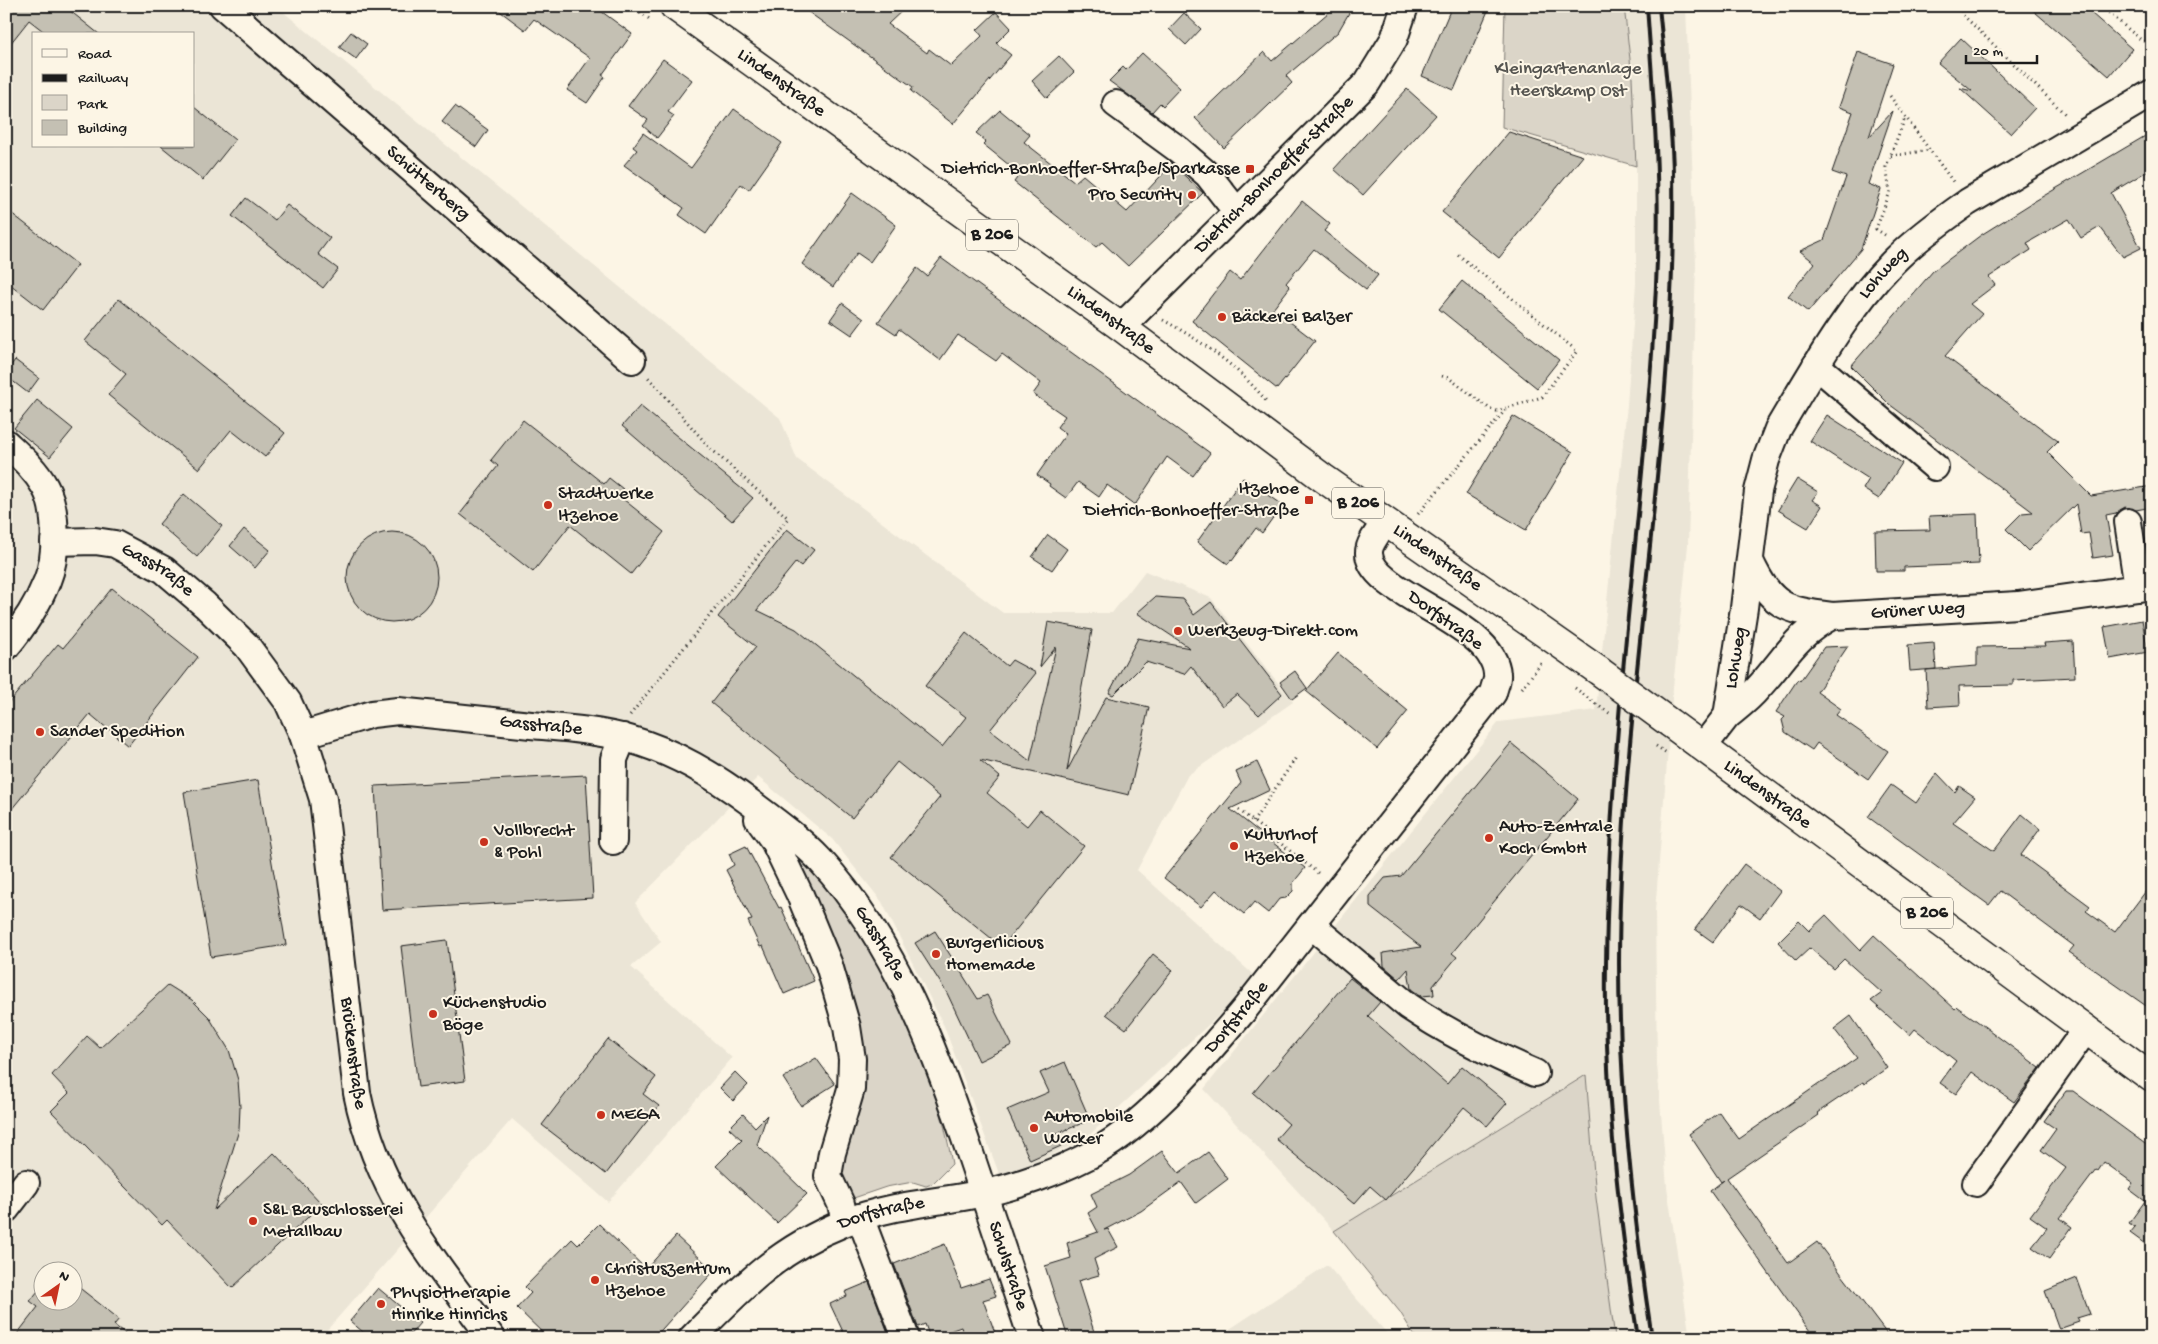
<svg xmlns="http://www.w3.org/2000/svg" width="2158" height="1344" font-family="'Gochi Hand',sans-serif">
  <style>
    .built { fill: #ebe5d6; fill-rule: evenodd }
    .green { fill: #dbd5c8; stroke: #7c7872 }
    .building { fill: #c4c0b3; stroke: #1c1c1c }
    .lines { fill: none; stroke-linecap: round; stroke-linejoin: round }
    .minor-casing { stroke: #1c1c1c; stroke-width: 30 }
    .major-casing { stroke: #1c1c1c; stroke-width: 31 }
    .path { stroke: #1c1c1c; stroke-width: 3; stroke-dasharray: 1 4; stroke-linecap: butt }
    .minor { stroke: #fcf5e5; stroke-width: 26 }
    .major { stroke: #fcf5e5; stroke-width: 28 }
    .rail { stroke: #1c1c1c; stroke-width: 4 }
    .major-bridge-casing { stroke: #1c1c1c; stroke-width: 31; stroke-linecap: butt }
    .path-bridge { stroke: #1c1c1c; stroke-width: 3; stroke-dasharray: 1 4; stroke-linecap: butt }
    .major-bridge { stroke: #fcf5e5; stroke-width: 28 }
    .poi-dot { fill: #c8321e; stroke: #fcf5e5; stroke-width: 2 }
    .labels { text-anchor: middle; dominant-baseline: central; stroke-width: 4; stroke-linejoin: round; paint-order: stroke }
    .shield { fill: #fcf5e5; stroke: #5f5d58; stroke-width: 1 }
    .shield-label { font-size: 18px; font-weight: bold; fill: #1c1c1c }
    .park-label { font-size: 19px; fill: #555450; stroke: #fcf5e5 }
    .street-label { font-size: 19px; fill: #1c1c1c; stroke: #fcf5e5 }
    .poi-label { font-size: 19px; fill: #1c1c1c; stroke: #fcf5e5; text-anchor: start }
  </style>
  <rect width="100%" height="100%" fill="#fcf5e5"/>
  <filter id="ink" filterUnits="userSpaceOnUse"><feTurbulence type="fractalNoise" baseFrequency=".02" numOctaves="2"/><feDisplacementMap in="SourceGraphic" scale="10" xChannelSelector="R" yChannelSelector="G"/><feConvolveMatrix kernelMatrix="1 2 1 2 8 2 1 2 1" color-interpolation-filters="sRGB"/></filter>
  <g filter="url(#ink)">
    <path class="built" d="M6,6H276L780,418L797,459L1003,613H1112L1145,571L1211,598L1293,702L1188,775L1137,870L1258,979L1085,1139L1001,1179L944,1026L882,902L832,839L758,777L635,903L661,942L631,967L732,1058L608,1202L512,1119L320,1338H6ZM34,34H194V146H34ZM42,1272H72V1302H42Z
      M1624,6H1686L1696,263L1688,545L1673,687L1655,912L1657,1064L1667,1187L1690,1338H1615L1596,1198L1586,1075L1334,1231L1204,1089L1499,722L1596,710L1627,405L1636,283V166L1632,77Z
      M1327,1265L1391,1338H1216Z"/>
    <path class="green" d="M1505,6H1624L1632,77L1636,166L1502,127Z
      M781,839C794,851 809,862 820,876C881,950 937,1069 952,1164L932,1184L926,1186L913,1182L886,1187L845,1201L837,1184L856,1086Z
      M1586,1075L1596,1198L1615,1338H1416L1400,1312L1334,1231Z"/>
    <path class="building" d="M6,6H64L99,34H47L29,20L6,49Z
      M493,6H594L632,34L602,75L605,77L587,103L567,90L590,58L534,19L525,30Z
      M800,6H907L888,24L927,53L929,49L951,66L982,36L977,30L996,12L1011,28L996,43L1011,55L953,124L911,91L913,87Z
      M1336,6H1353L1338,32L1286,76L1292,83L1224,148L1195,118L1264,52L1272,61Z
      M1452,6H1490L1454,90L1422,76Z
      M2028,6H2083L2132,49L2109,76Z
      M1184,13L1201,29L1186,45L1169,29Z
      M351,32L367,44L356,59L339,47Z
      M1961,38L2035,108L2011,134L1960,88L1972,91L1938,63Z
      M1858,52L1893,64L1869,137L1893,111L1868,184L1881,189L1861,249L1808,312L1788,296L1815,263L1800,251L1824,240L1846,177L1832,172L1853,112L1839,107Z
      M1142,53L1180,88L1163,106L1160,103L1152,112L1109,81L1123,67L1126,70Z
      M1059,56L1074,72L1047,98L1032,81Z
      M663,59L692,80L668,112L674,116L657,138L643,126L648,120L628,106Z
      M1407,89L1436,115L1363,195L1334,169Z
      M455,106L488,130L476,147L442,122Z
      M194,107L235,140L203,180L161,146H194Z
      M734,109L782,143L749,190L741,184L706,234L679,215L684,208L624,165L637,150L633,147L643,133L691,168Z
      M1000,110L1030,135L1024,142L1075,182L1083,175L1127,212L1172,164L1203,193L1128,266L1102,242L1096,247L1014,182L1020,174L983,144L986,141L976,133Z
      M1509,132L1583,156L1499,258L1442,212Z
      M2152,132V168L2111,193L2141,248L2123,257L2100,227L2081,238L2069,219L2027,243L2031,250L1989,277L1995,285L1970,304L1982,314L1945,356L2058,441L2047,452L2091,496L2152,486V507L2136,510L2125,507L2116,513L2106,515L2113,555L2093,558L2089,533L2081,534L2076,504L2028,551L2006,529L2022,513L2033,512L1889,404L1851,366L1933,271L1981,235L2035,201Z
      M852,193L896,225L870,262L857,253L833,287L802,264Z
      M246,198L275,220L287,205L330,238L318,254L338,269L323,288L232,216Z
      M1302,201L1330,224L1324,231L1378,275L1366,290L1314,249L1286,283L1290,287L1273,309L1315,341L1277,389L1192,321L1230,272L1240,280Z
      M6,209L78,265L43,310L6,281Z
      M941,258L1210,453L1193,476L1167,457L1135,505L1107,485L1099,497L1078,482L1066,498L1049,486L1050,484L1037,475L1066,434L1057,427L1065,416L1033,394L1041,383L1002,354L996,361L958,335L940,360L899,329L896,334L878,322L917,268L927,276Z
      M1462,281L1559,360L1537,388L1439,309Z
      M119,299L285,433L265,457L231,430L199,469L108,395L126,374L85,341Z
      M842,303L864,319L852,335L830,320Z
      M15,360L39,378L28,393L6,376V372Z
      M37,400L73,429L50,457L14,428Z
      M640,406L753,498L732,521L622,426Z
      M1827,415L1902,463L1879,499L1863,489L1869,479L1810,441Z
      M1513,416L1573,452L1526,530L1466,494Z
      M523,420L604,484L609,478L623,489L618,495L664,532L631,574L570,525L533,572L460,514L498,466L491,460Z
      M1243,478L1282,505L1262,533L1256,528L1232,561L1231,560L1228,564L1197,542Z
      M1797,479L1818,492L1812,500L1822,506L1808,528L1778,510Z
      M184,494L222,526L197,557L159,524Z
      M1977,514L1979,564L1904,567V571H1876L1875,531L1930,530L1929,516Z
      M244,529L270,550L255,568L230,546Z
      M787,529L814,550L801,566L796,562L757,610L796,629L942,747L966,717L925,686L966,633L1007,666L1012,660L1036,673L990,730L1030,761L1056,647L1040,667L1048,622L1092,630L1067,771L1106,697L1149,707L1129,795L980,760L1000,777L987,793L1027,826L1040,810L1084,846L1002,947L891,857L940,797L897,762L852,818L711,703L756,647L718,617Z
      M347 577a45 45 0 1 1 90 0a45 45 0 1 1-90 0Z
      M1048,535L1067,549L1052,570L1032,557Z
      M112,588L198,657L128,746L90,714L6,816V706L58,644L63,648Z
      M1155,597L1183,599L1194,615L1211,602L1282,694L1259,715L1237,694L1222,706L1191,666L1184,674L1146,662L1113,695L1109,693L1138,638L1190,648L1137,613Z
      M2142,620L2148,652L2110,659L2104,627Z
      M2073,641L2075,677L2013,680V685L1959,686L1960,705L1928,707L1926,670L1977,666V647L2045,646L2044,643Z
      M1934,643L1936,669L1910,671L1908,645Z
      M1848,646L1817,692L1841,709L1836,715L1888,751L1868,779L1817,743L1812,750L1785,732L1782,720L1785,717L1776,712L1798,679L1800,681L1824,647Z
      M1338,653L1408,711L1377,749L1306,691Z
      M1295,671L1307,688L1292,699L1280,682Z
      M1511,743L1578,799L1452,953L1457,957L1433,986L1434,995L1421,996L1411,989L1408,969L1399,979L1384,966L1383,953L1421,947L1370,907V896L1385,878L1401,876Z
      M1257,762L1270,790L1230,809L1305,868L1293,883V891L1286,898L1279,899L1268,913L1254,902L1244,914L1216,890L1201,907L1164,878L1241,783L1236,772Z
      M1937,773L1955,792L1959,786L1975,797L1953,823L1994,851L2022,814L2040,829L2021,855L2090,906L2086,911L2115,932L2152,883V1010L2069,952L2074,946L2000,891L1989,905L1868,817L1891,785L1916,803Z
      M586,775L593,898L382,910L375,786Z
      M258,780L286,945L211,957L184,792Z
      M746,846L779,908L781,907L814,981L784,994L763,946L760,947L748,921L752,920L726,870L734,865L729,854Z
      M1744,864L1780,891L1760,918L1741,904L1713,942L1695,929Z
      M1826,915L1860,950L1874,935L1955,1009L1957,1007L1973,1018L2040,1068L2014,1102L1972,1072L1956,1094L1940,1083L1956,1061L1915,1029L1910,1035L1871,1001L1882,993L1844,959L1834,969L1810,948L1796,961L1778,942L1799,921L1809,931Z
      M935,931L978,999L987,995L1012,1045L979,1061L947,993L915,943Z
      M447,940L465,1081L418,1087L401,946Z
      M1153,954L1173,970L1126,1029L1106,1014Z
      M1350,978L1380,1002L1368,1016L1447,1084L1462,1066L1507,1103L1487,1126L1464,1107L1386,1200L1370,1186L1354,1204L1276,1139L1289,1124L1253,1093Z
      M168,985L192,1000L209,1017L229,1050L238,1080L240,1107L239,1130L214,1210L274,1153L322,1204L232,1288L167,1220L162,1225L51,1111L69,1093L52,1075L87,1036L100,1048Z
      M1851,1016L1887,1068L1864,1084L1863,1082L1817,1113L1819,1115L1727,1178L1788,1263L1817,1242L1890,1338H1815L1710,1191L1724,1180L1721,1182L1689,1134L1719,1112L1739,1139L1857,1058L1834,1029Z
      M608,1039L656,1077L643,1094L659,1106L606,1174L542,1125Z
      M816,1058L835,1084L801,1106L783,1078Z
      M1065,1062L1090,1120L1056,1134L1061,1146L1030,1160L1007,1110L1049,1092L1040,1073Z
      M735,1072L748,1085L733,1101L720,1088Z
      M2066,1091H2073L2152,1149V1249L2130,1233L2135,1227L2129,1223L2145,1201L2129,1189L2133,1183L2104,1162L2098,1171L2096,1170L2060,1218L2072,1227L2049,1259L2032,1247L2047,1228L2030,1216L2066,1168L2041,1150L2056,1129L2044,1121Z
      M743,1114L755,1127L767,1115L757,1145L807,1194L777,1223L716,1166L742,1140L729,1128Z
      M1162,1151L1179,1173L1208,1152L1228,1179L1196,1203L1181,1182L1141,1211L1104,1230L1108,1229L1118,1247L1094,1259L1099,1275L1078,1281L1096,1338H1068L1045,1266L1071,1258L1067,1243L1098,1232L1088,1213L1097,1207L1091,1194L1129,1175Z
      M599,1224L646,1269L676,1236L714,1271L654,1338H548L517,1308L531,1293L525,1287L572,1239L578,1245Z
      M945,1244L961,1288L989,1279L996,1296L983,1300L997,1338H964L961,1327L930,1338L925,1324L918,1327L894,1264Z
      M2077,1278L2090,1314L2077,1318L2079,1322L2059,1329L2045,1291Z
      M72,1282L119,1319L114,1325L131,1338H14L38,1307L30,1301L42,1286V1302H72Z
      M869,1282L890,1338H846L830,1304L847,1296L845,1292Z
      M378,1288L420,1323L407,1338H370L350,1321Z"/>
    <g class="lines">
      <defs>
        <g id="minor">
          <path id="s1" d="M223,6L632,360"/>
          <path d="M1116,104L1179,150L1208,175L1237,212"/>
          <path id="s2" d="M1121,327L1367,83L1394,39L1405,6"/>
          <path d="M1816,365L1935,467"/>
          <path d="M6,443C21,457 35,469 45,487C58,510 57,557 47,581C38,604 22,628 6,647"/>
          <path d="M2128,522L2138,588"/>
          <path id="s3" d="M54,542L95,541L115,544L164,570L205,605L247,646L288,702L303,735L323,799L357,1093C377,1192 433,1260 492,1338"/>
          <path d="M1750,561C1771,606 1784,610 1832,616"/>
          <path id="s4" d="M1727,716C1738,707 1749,699 1758,688C1785,659 1795,635 1832,616L2018,605L2152,586"/>
          <path id="s5" d="M303,735L372,714L398,711C442,716 487,720 531,725C564,728 597,730 629,739C675,752 713,775 751,803C775,821 800,839 820,860C897,944 936,1053 972,1159C992,1219 1012,1278 1032,1338"/>
          <path id="s6" d="M1703,747L1727,716L1744,608L1758,491L1766,460L1778,429C1812,372 1846,310 1893,262C1916,239 1942,220 1968,202L2152,93"/>
          <path d="M758,819L774,841L800,895L829,965L847,1027L852,1059L851,1089L832,1153L828,1176L841,1204L845,1222"/>
          <path d="M613,841L614,759L623,737"/>
          <path d="M1311,925L1408,1006C1448,1033 1491,1054 1535,1073"/>
          <path d="M1976,1183L2086,1029"/>
          <path d="M6,1209L26,1183"/>
          <path d="M860,1217L906,1338"/>
          <path id="s7" d="M692,1338C741,1288 778,1249 844,1223C887,1205 940,1202 985,1193C1014,1187 1057,1172 1084,1158C1142,1131 1203,1058 1244,1010L1493,693C1494,687 1498,680 1497,674C1494,621 1367,594 1369,552C1369,543 1380,530 1385,522"/>
        </g>
        <g id="major">
          <path id="s8" d="M674,6L1121,327L1323,478L1599,671"/>
          <path id="s9" d="M1670,723L2152,1078"/>
        </g>
      </defs>
      <use href="#minor" class="minor-casing"/>
      <use href="#major" class="major-casing"/>
      <path class="path" d="M632,6L652,21
        M1960,6L1962,14L2067,116
        M2101,6L2140,39L2152,46
        M1890,96L1954,183
        M1891,156L1929,150
        M1885,235L1876,229L1890,192L1886,167L1905,118
        M1163,320C1202,341 1239,367 1267,402
        M1442,376L1449,378L1490,409L1497,411L1506,408
        M1418,514L1507,408L1542,397L1577,351L1456,253
        M1522,688L1543,661
        M1575,688L1596,704
        M630,715L788,518L709,447L648,377
        M1239,810L1319,874
        M1253,822L1297,756"/>
      <use href="#minor" class="minor"/>
      <use href="#major" class="major"/>
      <path class="rail" d="M1638,1338C1618,1214 1604,1089 1606,964C1608,814 1623,664 1638,515C1646,430 1654,346 1657,261C1660,176 1653,91 1647,6
        M1652,1338C1633,1214 1619,1089 1619,964C1619,771 1650,580 1665,388C1671,317 1674,245 1673,173C1672,118 1664,62 1659,6"/>
      <defs>
        <path id="major-bridge" d="M1599,671L1670,723"/>
      </defs>
      <use href="#major-bridge" class="major-bridge-casing"/>
      <path class="path-bridge" d="M1596,704L1612,715
        M1656,746L1668,754"/>
      <use href="#major-bridge" class="major-bridge"/>
    </g>
  </g>
  <g class="poi-dot">
    <rect x="1245" y="164" width="10" height="10" rx="2.5"/>
    <circle cx="1192" cy="195" r="5"/>
    <circle cx="1222" cy="317" r="5"/>
    <rect x="1304" y="495" width="10" height="10" rx="2.5"/>
    <circle cx="548" cy="505" r="5"/>
    <circle cx="1178" cy="631" r="5"/>
    <circle cx="40" cy="732" r="5"/>
    <circle cx="1489" cy="838" r="5"/>
    <circle cx="484" cy="842" r="5"/>
    <circle cx="1234" cy="846" r="5"/>
    <circle cx="936" cy="954" r="5"/>
    <circle cx="433" cy="1014" r="5"/>
    <circle cx="601" cy="1115" r="5"/>
    <circle cx="1034" cy="1128" r="5"/>
    <circle cx="253" cy="1221" r="5"/>
    <circle cx="595" cy="1280" r="5"/>
    <circle cx="381" cy="1304" r="5"/>
  </g>
  <g class="labels">
    <g class="shield">
      <rect x="966" y="219.5" width="52" height="31" rx="4"/>
      <rect x="1332" y="487.5" width="52" height="31" rx="4"/>
      <rect x="1901" y="897.5" width="52" height="31" rx="4"/>
    </g>
    <g class="shield-label">
      <text x="992" y="235">B 206</text>
      <text x="1358" y="503">B 206</text>
      <text x="1927" y="913">B 206</text>
    </g>
    <g class="park-label">
      <text x="1568" y="69">Kleingartenanlage<tspan x="1568" dy="22">Heerskamp Ost</tspan></text>
    </g>
    <g class="street-label">
      <text stroke="none"><textPath href="#s8" startOffset="132">Lindenstraße</textPath></text>
      <text stroke="none"><textPath href="#s2" startOffset="216">Dietrich-Bonhoeffer-Straße</textPath></text>
      <text stroke="none"><textPath href="#s1" startOffset="271">Schütterberg</textPath></text>
      <text stroke="none"><textPath href="#s6" startOffset="520">Lohweg</textPath></text>
      <text stroke="none"><textPath href="#s8" startOffset="538">Lindenstraße</textPath></text>
      <text stroke="none"><textPath href="#s8" startOffset="942">Lindenstraße</textPath></text>
      <text stroke="none"><textPath href="#s3" startOffset="111">Gasstraße</textPath></text>
      <text stroke="none"><textPath href="#s4" startOffset="232">Grüner Weg</textPath></text>
      <text transform="translate(1445 621) rotate(36)">Dorfstraße</text>
      <text stroke="none"><textPath href="#s6" startOffset="98">Lohweg</textPath></text>
      <text stroke="none"><textPath href="#s5" startOffset="242">Gasstraße</textPath></text>
      <text stroke="none"><textPath href="#s9" startOffset="121">Lindenstraße</textPath></text>
      <text stroke="none"><textPath href="#s5" startOffset="662">Gasstraße</textPath></text>
      <text stroke="none"><textPath href="#s7" startOffset="651">Dorfstraße</textPath></text>
      <text stroke="none"><textPath href="#s3" startOffset="658">Brückenstraße</textPath></text>
      <text stroke="none"><textPath href="#s7" startOffset="231">Dorfstraße</textPath></text>
      <text stroke="none"><textPath href="#s5" startOffset="1010">Schulstraße</textPath></text>
    </g>
    <g class="poi-label">
      <text x="1240" y="169" text-anchor="end">Dietrich-Bonhoeffer-Straße/Sparkasse</text>
      <text x="1182" y="195" text-anchor="end">Pro Security</text>
      <text x="1232" y="317">Bäckerei Balzer</text>
      <text x="1299" y="489" text-anchor="end">Itzehoe<tspan x="1299" dy="22">Dietrich-Bonhoeffer-Straße</tspan></text>
      <text x="558" y="494">Stadtwerke<tspan x="558" dy="22">Itzehoe</tspan></text>
      <text x="1188" y="631">Werkzeug-Direkt.com</text>
      <text x="50" y="732">Sander Spedition</text>
      <text x="1499" y="827">Auto-Zentrale<tspan x="1499" dy="22">Koch GmbH</tspan></text>
      <text x="494" y="831">Vollbrecht<tspan x="494" dy="22">&amp; Pohl</tspan></text>
      <text x="1244" y="835">Kulturhof<tspan x="1244" dy="22">Itzehoe</tspan></text>
      <text x="946" y="943">Burgerlicious<tspan x="946" dy="22">Homemade</tspan></text>
      <text x="443" y="1003">Küchenstudio<tspan x="443" dy="22">Böge</tspan></text>
      <text x="611" y="1115">MEGA</text>
      <text x="1044" y="1117">Automobile<tspan x="1044" dy="22">Wacker</tspan></text>
      <text x="263" y="1210">S&amp;L Bauschlosserei<tspan x="263" dy="22">Metallbau</tspan></text>
      <text x="605" y="1269">Christuszentrum<tspan x="605" dy="22">Itzehoe</tspan></text>
      <text x="391" y="1293">Physiotherapie<tspan x="391" dy="22">Hinrike Hinrichs</tspan></text>
    </g>
  </g>
  <rect width="2158" height="1344" fill="none" stroke="#fcf5e5" stroke-width="25"/>
  <rect x="12" y="12" width="2133" height="1319" fill="none" stroke="#1c1c1c" stroke-width="2" filter="url(#ink)"/>
  <rect x="32" y="32" width="162" height="115" fill="#fcf5e5" stroke="#a29e95"/>
  <rect x="42" y="49" width="25" height="8" fill="#fcf5e5" stroke="#a29e95"/>
  <text x="78" y="58" font-size="15" fill="#1c1c1c">Road</text>
  <rect x="42" y="74" width="25" height="8" fill="#1c1c1c" stroke="#a29e95"/>
  <text x="78" y="82" font-size="15" fill="#1c1c1c">Railway</text>
  <rect x="42" y="95" width="25" height="15" fill="#dbd5c8" stroke="#a29e95"/>
  <text x="78" y="108" font-size="15" fill="#1c1c1c">Park</text>
  <rect x="42" y="120" width="25" height="15" fill="#c4c0b3" stroke="#a29e95"/>
  <text x="78" y="132" font-size="15" fill="#1c1c1c">Building</text>
  <g transform="translate(58 1286) rotate(33)"><circle r="24" fill="#fcf5e5" stroke="#a29e95"/>
  <path d="M0-4L9 19L0 12L-9 19Z" fill="#c8321e"/>
  <text y="-8" font-size="14" font-weight="bold" text-anchor="middle" fill="#1c1c1c">N</text>
  </g>
  <path d="M1966 55v8h71v-8" fill="none" stroke="#1c1c1c" stroke-width="2.5"/>
  <text x="1973" y="55" font-size="15" fill="#1c1c1c" stroke="#fcf5e5" stroke-width="4" paint-order="stroke">20 m</text>
</svg>
